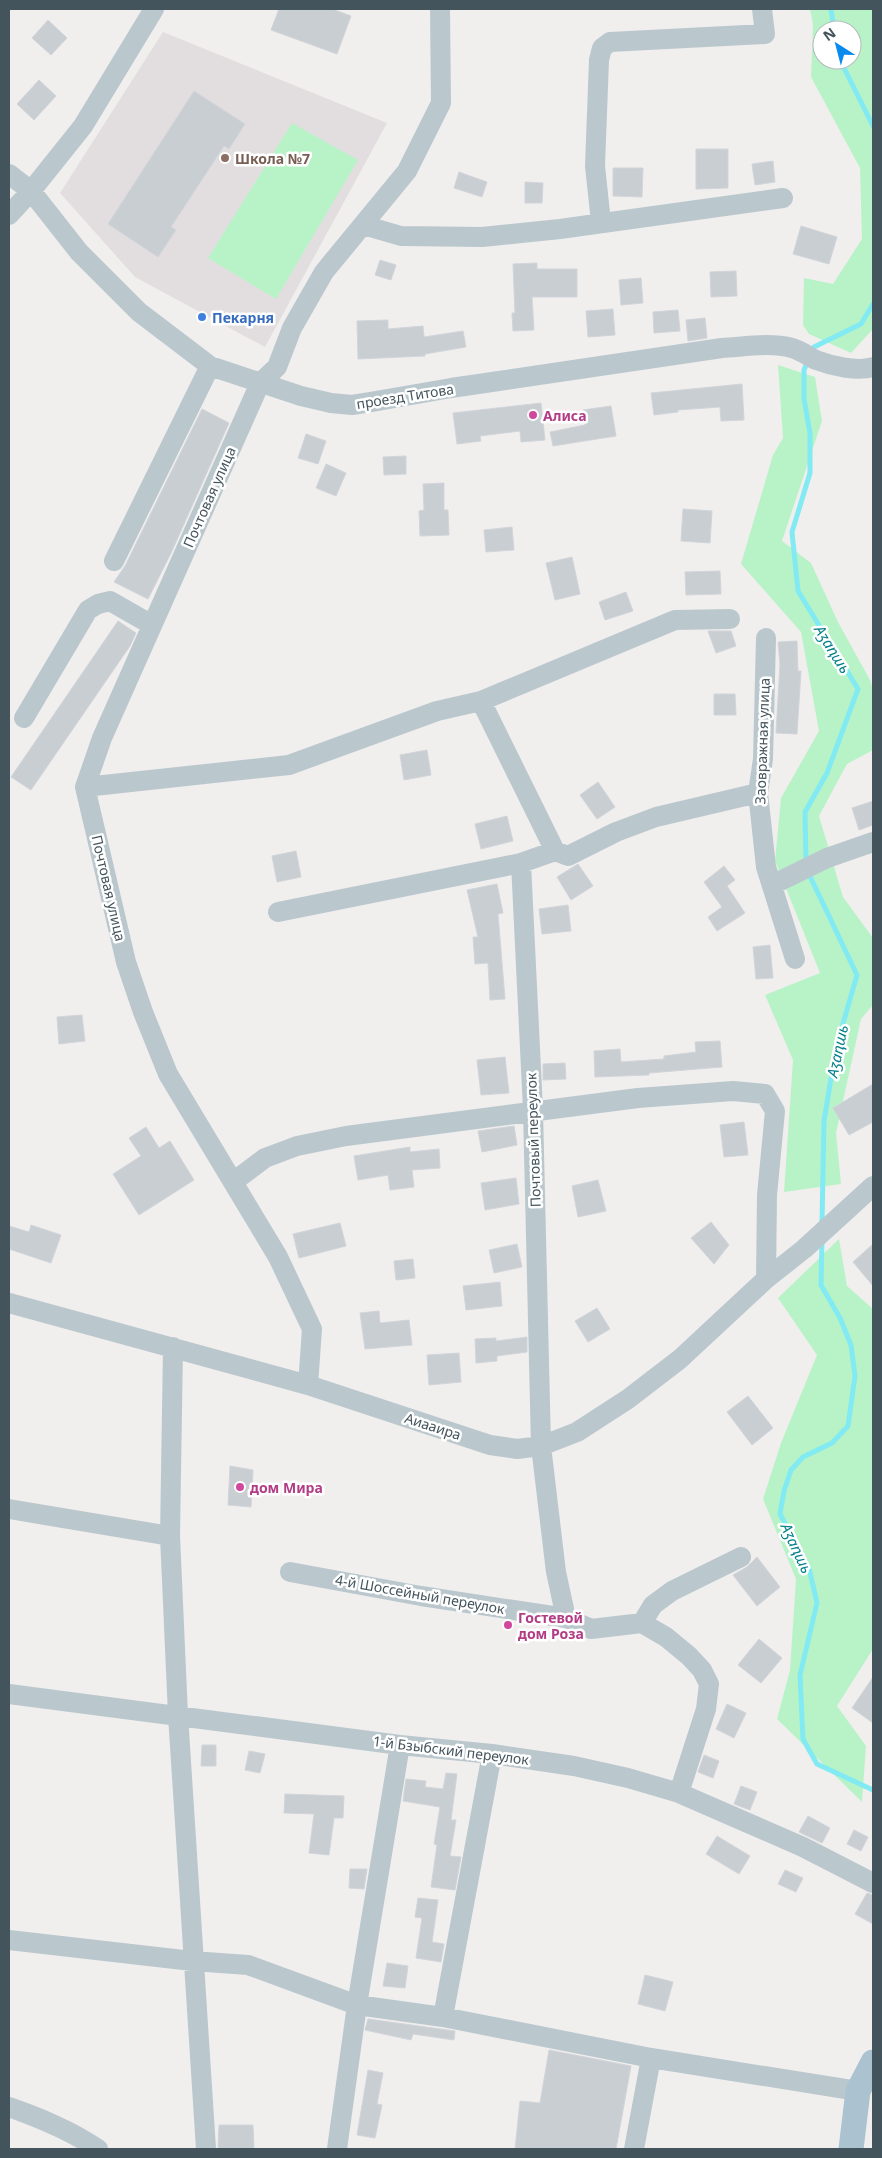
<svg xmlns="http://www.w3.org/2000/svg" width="882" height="2158" font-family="'Noto Sans',sans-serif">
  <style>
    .education { fill: #e2dee0 }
    .green { fill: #b8f3c7; fill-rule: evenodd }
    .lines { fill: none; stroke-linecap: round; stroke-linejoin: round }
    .stream { stroke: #81eaf3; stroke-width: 5 }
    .building { fill: #c9ced3; stroke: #d1d5da }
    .minor { stroke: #bac8ce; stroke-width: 20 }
    .major { stroke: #abc2d0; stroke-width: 25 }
    .education-dot { fill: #8d6e63; stroke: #fff; stroke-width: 2 }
    .shop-dot { fill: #3f7fe0; stroke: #fff; stroke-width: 2 }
    .hotel-dot { fill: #d1479c; stroke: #fff; stroke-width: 2 }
    .labels { text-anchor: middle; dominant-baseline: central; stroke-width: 5; stroke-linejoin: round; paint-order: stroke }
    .education-label { font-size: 14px; font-weight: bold; fill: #785e54; stroke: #fff; text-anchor: start }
    .shop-label { font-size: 14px; font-weight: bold; fill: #366cbe; stroke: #fff; text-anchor: start }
    .street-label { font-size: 14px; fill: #44545d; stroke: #fff }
    .hotel-label { font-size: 14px; font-weight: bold; fill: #b23c85; stroke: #fff; text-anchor: start }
    .water-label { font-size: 15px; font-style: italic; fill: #04808b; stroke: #fff }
  </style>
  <rect width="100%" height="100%" fill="#f1eeee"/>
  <path class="education" d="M163,32L387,123L265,347L135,277L60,193Z"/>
  <path class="green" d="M810,9H873V34L872,35L873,40V329L851,353L809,334L803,325L804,278L833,284L862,239L860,168L811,77L813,24ZM822,30H852V60H822Z
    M292,123L358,160L276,299L208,258Z
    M778,365L815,377L822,421L782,541L811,563L838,622L870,680L873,690V750L847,764L819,816L843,897L873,938V1005L861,1019L836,1133L841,1184L784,1192L793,1060L765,995L820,973L775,861L781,798L819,731L801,632L741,564L773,455L783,438Z
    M839,1239L847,1286L873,1309V1649L837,1706L866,1746L862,1802L777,1719L790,1670L796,1579L763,1499L781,1443L817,1355L778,1298Z"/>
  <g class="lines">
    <path class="stream" d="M831,9L834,30
      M840,60L873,126
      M812,352L814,347L861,324L873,304
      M806,863L805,812L827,773L858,689L798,591L792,532L810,473V433L804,399V370L808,360
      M808,872L857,975L836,1048L824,1121L822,1223
      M822,1239L821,1285L840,1318L851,1345L855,1376L848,1426L832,1443L803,1457L791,1470L784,1491L780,1514L809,1568L817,1603L800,1675L803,1739L817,1764L873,1790"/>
  </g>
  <path class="building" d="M279,9H332L351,16L337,54L271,30Z
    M48,20L67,38L51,55L32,38Z
    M39,80L56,96L34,120L17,104Z
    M194,91L245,124L229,149L224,146L171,227L176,230L158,257L108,224Z
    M696,149H728V188L696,189Z
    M773,161L775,182L755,185L752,164Z
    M613,168H643L642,197L613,196Z
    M459,172L487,182L482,197L454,188Z
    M525,182L543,183L542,203H525Z
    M801,226L837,237L829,264L793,254Z
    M380,260L396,265L391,280L375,275Z
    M537,263V269H577V297H532L534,330L513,331L512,313H515L513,264Z
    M736,271L737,296L711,297L710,272Z
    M641,278L643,303L621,305L619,280Z
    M613,309L615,335L588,337L586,311Z
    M678,310L680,331L654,333L653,312Z
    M705,318L707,338L688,341L686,320Z
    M388,320V329L423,326L424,337L463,331L466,347L425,354V356L358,359L357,321Z
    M742,384L744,420L721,421L720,407L678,410V412L654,415L651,393Z
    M541,403L545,440L521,442L520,431L480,436L481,441L457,444L453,413Z
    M611,406L616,436L553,446L550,432L585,425L583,410Z
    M202,409L229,423L172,551L148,599L114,582L125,566Z
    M306,434L326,441L318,464L298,458Z
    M406,456V474L384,475L383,457Z
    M326,464L346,473L336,496L316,488Z
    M444,483V510H448L449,535L420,536L419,511L424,510L423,484Z
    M683,509L712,511L710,543L681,541Z
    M512,527L514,550L486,552L484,530Z
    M572,557L580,594L555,600L546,563Z
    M720,571L721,594L686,595L685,572Z
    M626,592L633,611L605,620L599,602Z
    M118,621L136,633L130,646L31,790L11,777Z
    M708,631H731L736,646L716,653Z
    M797,641L798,671H801L797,734L776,733L780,664L778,642Z
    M714,694H735L736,715H714Z
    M427,750L431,775L404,780L400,755Z
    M598,782L615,807L597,819L580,795Z
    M873,801V825L859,830L852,808Z
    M507,816L513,841L481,849L475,824Z
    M296,851L301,877L277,882L272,856Z
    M578,864L593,886L571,900L557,877Z
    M724,866L735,880L727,886L745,913L717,931L708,917L722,907L704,882Z
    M497,884L503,913L498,914L505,999L490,1000L488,963L475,964L473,937H478L467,890Z
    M568,905L571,931L542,934L539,909Z
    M770,945L773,978L756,979L753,947Z
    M82,1015L85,1041L59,1044L57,1017Z
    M720,1041L722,1067L649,1073V1075L595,1077L594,1051L620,1049L621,1062L664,1059V1056L696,1052L695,1042Z
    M505,1057L509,1093L481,1095L477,1060Z
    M565,1063L566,1079L543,1080V1064Z
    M873,1084V1122L849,1135L833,1108Z
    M744,1122L748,1155L724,1157L720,1125Z
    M514,1126L517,1145L482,1152L478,1131Z
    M146,1127L159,1148L170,1141L194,1180L139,1215L113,1174L141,1156L129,1138Z
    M410,1147V1152L439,1149L440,1168L412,1170L414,1187L390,1190L388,1175L358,1180L354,1156Z
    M516,1178L519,1204L485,1210L481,1183Z
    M598,1180L606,1211L578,1217L572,1186Z
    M711,1222L729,1245L714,1264L691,1238Z
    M340,1223L346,1246L299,1258L293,1234Z
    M31,1225L61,1235L51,1263L9,1249V1226L29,1232Z
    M517,1244L522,1267L494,1273L489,1250Z
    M873,1244V1286L853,1262Z
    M413,1259L415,1278L396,1280L394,1261Z
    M500,1282L502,1306L466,1310L463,1286Z
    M597,1308L610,1329L588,1342L575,1321Z
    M379,1311L380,1323L409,1320L412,1345L365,1349L360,1313Z
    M527,1337V1352L497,1356V1361L476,1363L475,1339L496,1338V1341Z
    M459,1353L461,1382L429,1385L427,1355Z
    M748,1396L773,1428L752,1445L727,1412Z
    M230,1466L253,1470L251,1507L228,1505Z
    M757,1557L780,1587L757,1606L733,1575L747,1567Z
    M759,1639L782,1658L761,1683L738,1665Z
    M873,1677V1723L852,1708Z
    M727,1704L746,1713L734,1738L716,1729Z
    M202,1745H216V1766H201Z
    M249,1751L265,1754L260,1773L245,1770Z
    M704,1755L719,1761L713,1778L698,1772Z
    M446,1773L457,1774L451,1820H456L450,1856L461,1857L455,1890L431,1887L437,1845L434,1844L440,1807L403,1801L406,1779L426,1781L425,1787L443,1789Z
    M741,1786L757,1792L750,1810L734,1804Z
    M285,1794L344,1796L343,1818H334L329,1855L309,1853L314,1814L284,1813Z
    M808,1816L830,1828L822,1843L799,1832Z
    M854,1830L868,1837L861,1851L847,1844Z
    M717,1836L750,1856L739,1874L706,1854Z
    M350,1869H367L364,1889L349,1888Z
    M785,1870L803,1878L796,1892L778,1884Z
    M867,1893L873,1895V1924L855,1914Z
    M418,1898L438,1900L432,1942L444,1944L441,1962L416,1958L422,1918L415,1917Z
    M387,1963L408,1966L405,1988L383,1986Z
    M645,1975L673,1982L665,2011L638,2004Z
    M368,2019L455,2031L454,2040L413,2034L411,2040L365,2030Z
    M549,2050L631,2066L616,2149H515L520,2101L540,2103Z
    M368,2070L383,2073L377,2104L382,2105L375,2138L357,2135Z
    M219,2125H253L254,2149H218Z"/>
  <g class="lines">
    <path class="minor" d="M9,174L31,191L79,252L139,312L210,366L301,396L331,403L352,405L371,402L451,388L722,348C743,347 770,342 792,348C800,350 808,356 816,360C832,366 857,372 873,367
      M9,215L31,191L83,126L154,9
      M601,222L595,166L599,60L602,48L610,42L765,34L762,9
      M363,225L401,236L482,237L560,229L783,198
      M114,561L210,366
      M766,638L763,759L758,793L766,867L795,959
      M481,701L555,851L521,863L533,1110L541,1446L556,1572L566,1618
      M24,718L88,610L98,604L110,601L152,625
      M85,787L289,765L437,711L481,701L675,620L730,619
      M555,851L568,856L616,832L656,817L758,793
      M772,885L827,858L873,842
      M278,912L521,863
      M233,1182L265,1158L297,1146L346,1136L638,1098L733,1091L765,1094L775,1111L767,1195L766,1279
      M9,1303L308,1385L490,1445L517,1449L541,1446L577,1432L628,1399L680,1359L766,1279L804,1249L873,1186
      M173,1347L170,1536L178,1715L206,2149
      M308,1385L312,1329L278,1257L168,1074L143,1012L126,962L85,787L102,738L260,383L277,367L292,328L324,272L407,171L441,103L440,9
      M9,1509L170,1536
      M290,1572L421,1596L566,1618L591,1629L642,1623L666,1637L689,1656L702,1670L709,1684L706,1709L679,1793
      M642,1623L653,1605L672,1591L741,1557
      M9,1694L400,1745L492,1754L574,1766L628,1778L679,1793L803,1847L873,1883
      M9,1940L192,1961L248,1965L357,2005L443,2017L651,2058L858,2091
      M443,2017L492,1754
      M9,2107C40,2118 70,2130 98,2149
      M337,2149L357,2005L400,1745
      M634,2149L651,2058"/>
    <path class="major" d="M851,2149L858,2091L873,2062"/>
  </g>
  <circle class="education-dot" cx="225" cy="158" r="5"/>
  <circle class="shop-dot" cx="202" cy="317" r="5"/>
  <g class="hotel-dot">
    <circle cx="533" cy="415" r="5"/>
    <circle cx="240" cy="1487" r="5"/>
    <circle cx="508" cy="1625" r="5"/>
  </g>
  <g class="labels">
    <g class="education-label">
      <text x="235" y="158">Школа №7</text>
    </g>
    <g class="shop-label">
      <text x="212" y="317">Пекарня</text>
    </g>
    <g class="street-label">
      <text transform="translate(405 396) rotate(-9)">проезд Титова</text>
      <text transform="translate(209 497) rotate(-66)">Почтовая улица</text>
      <text transform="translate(762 741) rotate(-88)">Заовражная улица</text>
      <text transform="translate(109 888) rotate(77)">Почтовая улица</text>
      <text transform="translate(533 1140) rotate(-92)">Почтовый переулок</text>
      <text transform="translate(433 1426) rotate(18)">Аиааира</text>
      <text transform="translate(420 1594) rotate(10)">4-й Шоссейный переулок</text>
      <text transform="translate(451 1750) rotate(7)">1-й Бзыбский переулок</text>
    </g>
    <g class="hotel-label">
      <text x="543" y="415">Алиса</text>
      <text x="250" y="1487">дом Мира</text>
      <text x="518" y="1617">Гостевой<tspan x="518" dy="16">дом Роза</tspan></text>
    </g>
    <g class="water-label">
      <text transform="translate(833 649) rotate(58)">Аӡаԥшь</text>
      <text transform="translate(837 1051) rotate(-78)">Аӡаԥшь</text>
      <text transform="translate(797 1548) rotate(65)">Аӡаԥшь</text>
    </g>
  </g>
  <rect width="882" height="2158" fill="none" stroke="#44545d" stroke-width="20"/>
  <g transform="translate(837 45) rotate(324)"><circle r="24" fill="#ffffff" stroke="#b4bbbe"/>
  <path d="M0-4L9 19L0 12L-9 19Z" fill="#098aef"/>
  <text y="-8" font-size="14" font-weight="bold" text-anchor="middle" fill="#44545d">N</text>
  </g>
</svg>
